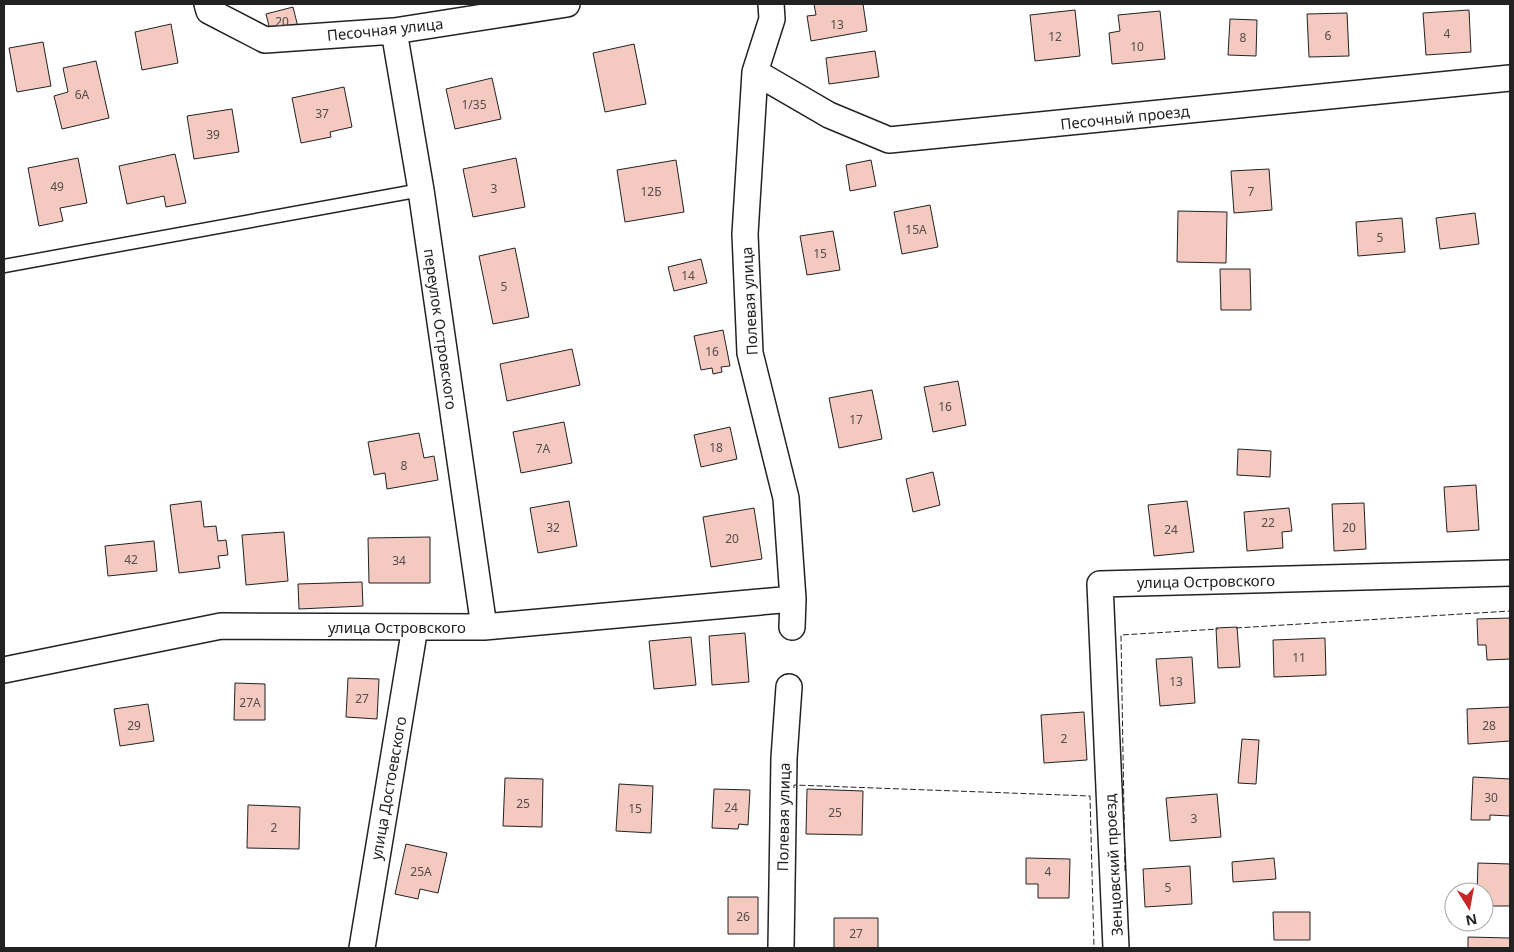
<svg xmlns="http://www.w3.org/2000/svg" width="1514" height="952" font-family="'Noto Sans',sans-serif">
  <style>
    .building { fill: #f3c9c0; stroke: #222 }
    .lines { fill: none; stroke-linecap: round; stroke-linejoin: round }
    .lane-casing { stroke: #222; stroke-width: 15 }
    .street-casing { stroke: #222; stroke-width: 28 }
    .lane { stroke: #fff; stroke-width: 12 }
    .street { stroke: #fff; stroke-width: 25 }
    .fence { stroke: #222; stroke-width: 1; stroke-dasharray: 6 2.5; stroke-linecap: butt }
    .labels { text-anchor: middle; dominant-baseline: central; stroke-width: 4; stroke-linejoin: round; paint-order: stroke }
    .number-label { font-size: 12px; fill: #564c4a }
    .street-label { font-size: 15px; fill: #222; stroke: #fff }
  </style>
  <rect width="100%" height="100%" fill="#fff"/>
  <path class="building" d="M814,4H863L867,31L811,41L807,16L816,15Z
    M293,7L298,27L271,34L266,14Z
    M1075,10L1080,56L1035,61L1030,15Z
    M1469,10L1471,52L1426,55L1423,13Z
    M1160,11L1165,59L1112,64L1109,33L1120,31L1118,15Z
    M1347,13L1349,56L1309,57L1307,14Z
    M1230,19L1257,20L1256,56L1228,55Z
    M171,24L178,63L142,70L135,32Z
    M43,42L51,86L17,92L9,48Z
    M634,44L646,104L605,112L593,53Z
    M875,51L879,77L829,84L826,58Z
    M96,61L109,118L62,129L54,96L68,92L63,68Z
    M492,78L501,119L455,129L446,89Z
    M344,87L352,127L330,132L331,137L301,143L292,98Z
    M232,109L239,152L194,159L187,116Z
    M175,154L186,203L166,207L164,196L127,204L119,166Z
    M78,158L87,203L60,208L63,221L39,226L28,168Z
    M516,158L525,207L473,217L463,169Z
    M676,160L684,212L625,222L617,170Z
    M871,160L876,186L850,191L846,165Z
    M1269,169L1272,210L1234,213L1231,171Z
    M930,205L938,247L902,254L894,212Z
    M1178,211L1227,212L1226,263L1177,262Z
    M1475,213L1479,244L1440,249L1436,218Z
    M1402,218L1405,252L1358,256L1356,222Z
    M833,231L840,270L807,275L800,236Z
    M515,248L529,317L493,324L479,256Z
    M701,259L707,283L674,291L668,267Z
    M1220,269H1250L1251,310H1221Z
    M723,330L730,366L721,367L722,372L713,374L712,368L701,370L694,336Z
    M572,349L580,385L507,401L500,364Z
    M958,381L966,425L933,432L924,387Z
    M872,390L882,439L839,448L829,398Z
    M564,422L572,463L521,473L513,432Z
    M730,427L737,459L701,467L694,435Z
    M419,433L424,458L434,456L438,480L387,489L385,473L374,475L368,442Z
    M1238,449L1271,451L1270,477L1237,475Z
    M933,472L940,505L913,512L906,479Z
    M1476,485L1479,530L1447,532L1444,487Z
    M201,501L204,527L216,526L218,541L226,540L228,555L218,556L220,568L179,573L170,505Z
    M569,501L577,546L538,553L530,508Z
    M1187,501L1194,552L1154,556L1148,505Z
    M1364,503L1366,549L1334,551L1332,504Z
    M754,508L762,559L711,567L703,517Z
    M1289,508L1292,531L1282,532L1283,548L1247,551L1244,512Z
    M284,532L288,581L246,585L242,535Z
    M430,537V583H369L368,538Z
    M154,541L157,571L108,576L105,546Z
    M362,582L363,606L299,609L298,584Z
    M1510,618V659L1487,660L1486,645H1478L1477,619Z
    M1237,627L1240,667L1218,668L1216,628Z
    M745,633L749,682L712,685L709,636Z
    M691,637L696,685L654,689L649,641Z
    M1325,638L1326,675L1274,677L1273,640Z
    M1192,657L1195,703L1160,706L1156,659Z
    M348,678L379,679L377,719L346,717Z
    M235,683L265,684V720H234Z
    M148,704L154,741L120,746L114,709Z
    M1510,707V741L1468,744L1467,709Z
    M1084,712L1087,760L1044,763L1041,715Z
    M1242,739L1259,740L1256,784L1238,783Z
    M1473,777L1510,779V816L1490,815V820H1471Z
    M505,778L543,779L542,827L503,826Z
    M619,784L653,786L651,833L616,831Z
    M714,789L750,790L748,825L739,824L738,829L712,828Z
    M807,789L863,791L862,835L806,834Z
    M1217,794L1221,837L1170,841L1166,798Z
    M248,805L300,807L299,849L247,848Z
    M406,844L447,853L438,893L420,889L418,899L395,894Z
    M1026,858L1070,859L1069,898H1038V884H1026Z
    M1274,858L1276,879L1233,882L1232,862Z
    M1478,863L1510,864V906H1484V892H1477Z
    M1190,866L1192,904L1145,907L1143,869Z
    M728,897H758V934H728Z
    M1273,912H1310V940H1274Z
    M834,918H878V948H834Z
    M1468,937L1510,938V948H1468Z"/>
  <g class="lines">
    <defs>
      <path id="lane" d="M4,266L421,190"/>
      <path id="street" d="M207,4L209,11L265,40L394,31L567,4
        M771,4L772,19L755,72L745,234L750,353L786,498L793,599L792,627
        M394,31L421,190L484,627
        M755,72L829,115L889,140L1510,78
        M4,670L221,626L484,627L793,599
        M362,948L415,627
        M781,948L784,758L789,687
        M1116,948L1100,584L1510,573"/>
    </defs>
    <use href="#lane" class="lane-casing"/>
    <use href="#street" class="street-casing"/>
    <use href="#lane" class="lane"/>
    <use href="#street" class="street"/>
    <path class="fence" d="M1236,628L1510,611
      M794,788V785L1090,796L1094,948
      M1125,871L1121,635L1218,629"/>
  </g>
  <g class="labels">
    <g class="number-label">
      <text x="282" y="21">20</text>
      <text x="837" y="24">13</text>
      <text x="1447" y="33">4</text>
      <text x="1328" y="35">6</text>
      <text x="1055" y="36">12</text>
      <text x="1243" y="37">8</text>
      <text x="1137" y="46">10</text>
      <text x="82" y="94">6А</text>
      <text x="474" y="104">1/35</text>
      <text x="322" y="113">37</text>
      <text x="213" y="134">39</text>
      <text x="57" y="186">49</text>
      <text x="494" y="188">3</text>
      <text x="651" y="191">12Б</text>
      <text x="1251" y="191">7</text>
      <text x="916" y="229">15А</text>
      <text x="1380" y="237">5</text>
      <text x="820" y="253">15</text>
      <text x="688" y="275">14</text>
      <text x="504" y="286">5</text>
      <text x="712" y="351">16</text>
      <text x="945" y="406">16</text>
      <text x="856" y="419">17</text>
      <text x="716" y="447">18</text>
      <text x="543" y="448">7А</text>
      <text x="404" y="465">8</text>
      <text x="1268" y="522">22</text>
      <text x="553" y="527">32</text>
      <text x="1349" y="527">20</text>
      <text x="1171" y="529">24</text>
      <text x="732" y="538">20</text>
      <text x="131" y="559">42</text>
      <text x="399" y="560">34</text>
      <text x="1299" y="657">11</text>
      <text x="1176" y="681">13</text>
      <text x="362" y="698">27</text>
      <text x="250" y="702">27А</text>
      <text x="134" y="725">29</text>
      <text x="1489" y="725">28</text>
      <text x="1064" y="738">2</text>
      <text x="1491" y="797">30</text>
      <text x="523" y="803">25</text>
      <text x="731" y="807">24</text>
      <text x="635" y="808">15</text>
      <text x="835" y="812">25</text>
      <text x="1194" y="818">3</text>
      <text x="274" y="827">2</text>
      <text x="421" y="871">25А</text>
      <text x="1048" y="871">4</text>
      <text x="1168" y="887">5</text>
      <text x="743" y="916">26</text>
      <text x="856" y="933">27</text>
    </g>
    <g class="street-label">
      <text transform="translate(385 29) rotate(-6)">Песочная улица</text>
      <text transform="translate(1125 117) rotate(-6)">Песочный проезд</text>
      <text transform="translate(749 301) rotate(-93)">Полевая улица</text>
      <text transform="translate(441 329) rotate(82)">переулок Островского</text>
      <text transform="translate(1206 581) rotate(-1)">улица Островского</text>
      <text x="397" y="627">улица Островского</text>
      <text transform="translate(388 788) rotate(-80)">улица Достоевского</text>
      <text transform="translate(783 817) rotate(-89)">Полевая улица</text>
      <text transform="translate(1113 865) rotate(-93)">Зенцовский проезд</text>
    </g>
  </g>
  <rect width="1514" height="952" fill="none" stroke="#222222" stroke-width="10"/>
  <g transform="translate(1469 907) rotate(169)"><circle r="24" fill="#ffffff" stroke="#a7a7a7"/>
  <path d="M0-4L9 19L0 12L-9 19Z" fill="#c62828"/>
  <text y="-8" font-size="14" font-weight="bold" text-anchor="middle" fill="#222222">N</text>
  </g>
</svg>
